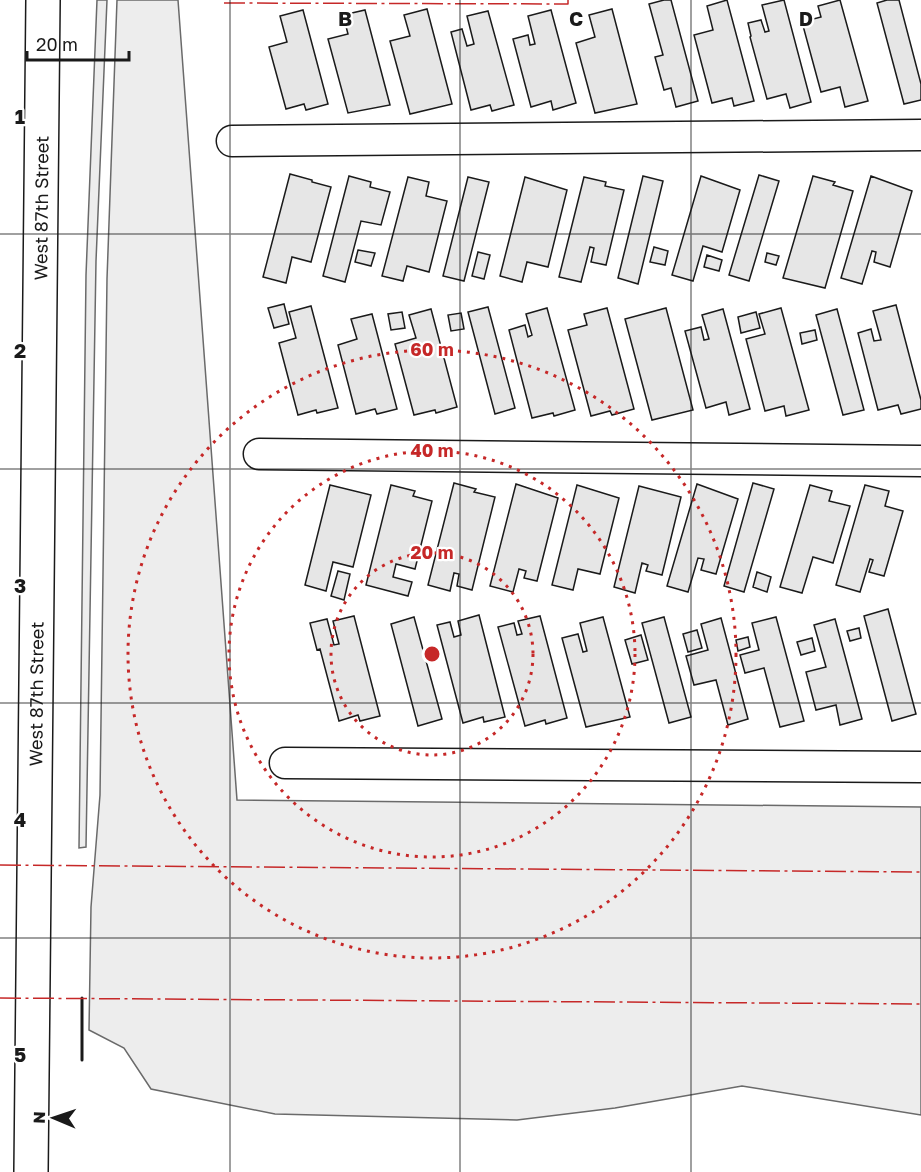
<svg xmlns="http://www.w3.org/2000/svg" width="921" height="1172" font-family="'Golos Text',sans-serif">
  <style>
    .built { fill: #ededed; stroke: #6a6a6a; stroke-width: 1.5 }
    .building { fill: #e6e6e6; stroke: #1a1a1a; stroke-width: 1.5 }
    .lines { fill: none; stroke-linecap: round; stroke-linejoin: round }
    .minor-casing { stroke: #1a1a1a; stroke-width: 33 }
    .secondary-casing { stroke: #1a1a1a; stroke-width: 36 }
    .minor { stroke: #fff; stroke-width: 30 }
    .secondary { stroke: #fff; stroke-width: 33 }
    .wall { stroke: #1a1a1a; stroke-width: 3 }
    .power { stroke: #c62828; stroke-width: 1.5; stroke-dasharray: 21 4.5 3 4.5; stroke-linecap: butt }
    .grid { fill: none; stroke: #1a1a1a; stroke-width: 1.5; stroke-opacity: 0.55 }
    .ring { fill: none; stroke: #c62828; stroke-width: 3; stroke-dasharray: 3 6 }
    .labels { text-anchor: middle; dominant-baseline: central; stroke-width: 4.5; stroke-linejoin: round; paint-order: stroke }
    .street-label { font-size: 18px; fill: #1a1a1a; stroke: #fff }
    .grid-label { font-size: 20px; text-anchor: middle; font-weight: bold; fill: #1a1a1a; stroke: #fff; stroke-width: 4.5; stroke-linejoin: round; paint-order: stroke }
    .centre { fill: #c62828; stroke: #fff; stroke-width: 3 }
    .ring-label { font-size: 18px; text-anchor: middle; font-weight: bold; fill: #c62828; stroke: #fff; stroke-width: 4.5; stroke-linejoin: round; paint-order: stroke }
  </style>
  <rect width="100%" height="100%" fill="#fff"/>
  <path class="built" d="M97,0H107L96,261L86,847L79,848L86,275Z
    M117,0H178L237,800L921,807V1115L742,1086L615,1108L517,1120L275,1114L151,1089L124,1048L89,1030L91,907L100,795L107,279Z"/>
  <path class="building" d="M664,0H671L698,101L676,107L671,88L664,90L655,57L663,55L649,4Z
    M727,0L754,101L734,106L732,98L712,103L694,35L713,30L707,6Z
    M784,0L811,102L790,108L786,94L767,99L750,37L751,36L748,23L761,20L765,32L769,31L762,5Z
    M840,0L868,101L845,107L840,87L821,92L802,22L821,17L818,6Z
    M887,0H899L921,84V100L904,104L877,3Z
    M427,9L452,104L410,114L390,41L410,36L404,15Z
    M612,9L637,104L595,113L576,43L595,37L589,15Z
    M303,10L328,104L306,110L304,104L286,109L269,47L287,42L280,16Z
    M365,10L390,105L348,113L328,39L348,34L343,15Z
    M551,10L576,103L553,110L551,101L531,107L513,39L528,35L530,45L535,44L528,16Z
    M488,11L514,105L492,111L490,105L471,110L451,32L462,29L467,46L474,44L467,16Z
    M290,174L312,180V182L331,187L311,262L292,257L286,283L263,277Z
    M759,175L779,181L749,281L729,275Z
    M349,176L371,182L370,187L390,192L381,225L361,221L345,282L323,276Z
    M643,176L663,181L638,284L618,278Z
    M701,176L740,190L722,252L703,246L693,281L672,275Z
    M813,176L835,182L833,185L853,191L825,288L783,278Z
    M871,176L912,191L890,267L874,262L876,252L872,251L862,284L841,278Z
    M408,177L429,182L426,196L447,201L429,272L407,266L403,281L382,276Z
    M468,177L489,182L464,281L443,276Z
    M525,177L567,190L548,267L527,262L522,282L500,276Z
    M584,177L606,182L605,186L624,190L606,265L591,262L594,248L590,247L581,282L559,277Z
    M654,247L668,251L665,265L650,262Z
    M358,250L375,253L371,266L355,262Z
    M478,252L490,255L484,279L472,276Z
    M767,253L779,256L776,265L765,262Z
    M707,255L722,260L719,271L704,267Z
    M284,304L289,324L274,328L268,308Z
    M896,305L921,400V409L901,414L898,405L878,410L858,333L871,329L874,341L881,340L873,311Z
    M311,306L338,408L317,413L316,410L298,415L279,343L296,338L289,312Z
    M488,307L515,408L495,414L468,312Z
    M547,308L575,410L554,416L553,413L532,418L509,330L525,325L528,337L532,335L526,314Z
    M607,308L634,409L612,415L610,411L591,416L568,330L587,325L584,314Z
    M666,308L693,410L652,420L625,319Z
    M781,308L809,410L786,416L784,406L765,411L746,339L765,334L759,314Z
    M431,309L457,407L436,413L435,410L414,415L395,344L416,338L409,315Z
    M723,309L750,409L729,415L726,402L706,408L685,331L701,327L704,340L709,339L702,315Z
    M837,309L864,410L843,415L816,315Z
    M402,312L405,328L391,330L388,314Z
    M756,312L760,328L741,333L738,317Z
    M461,313L464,329L451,331L448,315Z
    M372,314L397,409L377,414L375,409L356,414L338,345L357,339L351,319Z
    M815,330L817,340L802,344L800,333Z
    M454,483L476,489L474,492L495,497L472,590L457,586L459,574L454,573L450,591L428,585Z
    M753,483L774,489L744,592L724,586Z
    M516,484L558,498L537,581L524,578L526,571L519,569L513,592L490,586Z
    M697,484L738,499L716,574L701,570L704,559L698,558L688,592L667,586Z
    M330,485L371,495L353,567L333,562L326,591L305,585Z
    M391,485L415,491L413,496L432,501L415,569L396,564L393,577L412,582L408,596L366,585Z
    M577,485L619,498L600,574L578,569L573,590L552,585Z
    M810,485L832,491L829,501L850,506L833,563L813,557L802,593L780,587Z
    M865,485L889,491L885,506L903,511L884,576L869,572L873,560L870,559L860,592L836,585Z
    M639,486L681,497L662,575L646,571L648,565L642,563L635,593L614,587Z
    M338,571L350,574L344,600L331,596Z
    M757,572L771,577L767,592L753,587Z
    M888,609L916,714L892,721L864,616Z
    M479,615L505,717L484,722L483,717L463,723L437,625L450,622L454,637L461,635L458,621Z
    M354,616L380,716L360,721L358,715L339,721L320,649L317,650L310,623L327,619L334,645L339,644L333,621Z
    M540,616L567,718L546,724L545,720L525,726L498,627L514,623L517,635L522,634L518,621Z
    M414,617L442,719L418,726L391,624Z
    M603,617L630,717L586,727L562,638L578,634L583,652L587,651L580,623Z
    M664,617L691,717L669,723L642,623Z
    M776,617L804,721L780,727L764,668L745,673L740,655L759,650L752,623Z
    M721,618L748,719L728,725L716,680L694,685L686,656L708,650L701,624Z
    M835,619L862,719L840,725L836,705L816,710L806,672L826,667L814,625Z
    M859,628L861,638L850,641L847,631Z
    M697,630L702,648L688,652L683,634Z
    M641,635L648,660L632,664L625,640Z
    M748,637L750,647L738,651L736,640Z
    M812,638L815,651L801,655L797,642Z"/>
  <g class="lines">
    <defs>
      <path id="minor" d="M232,141L921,135
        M259,454L921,461
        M285,763L921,767"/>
      <g id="secondary">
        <path id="s1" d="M31,1172L43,0"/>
      </g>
    </defs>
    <use href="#minor" class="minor-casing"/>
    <use href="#secondary" class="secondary-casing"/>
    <use href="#minor" class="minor"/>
    <use href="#secondary" class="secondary"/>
    <path class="wall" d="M82,1060V998"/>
    <path class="power" d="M224,3L568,4V0
      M0,865L921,872
      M0,998L921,1004"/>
  </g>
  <path class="grid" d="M230,0V1172M460,0V1172M691,0V1172M0,234H921M0,469H921M0,703H921M0,938H921"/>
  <g class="ring">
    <circle cx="432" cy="654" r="101"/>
    <circle cx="432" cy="654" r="203"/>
    <circle cx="432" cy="654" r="304"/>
  </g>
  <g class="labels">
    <g class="street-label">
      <text stroke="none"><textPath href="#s1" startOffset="964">West 87th Street</textPath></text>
      <text stroke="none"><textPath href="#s1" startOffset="478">West 87th Street</textPath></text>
    </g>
  </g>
  <g class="grid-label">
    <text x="345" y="26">B</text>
    <text x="576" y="26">C</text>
    <text x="806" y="26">D</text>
    <text x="20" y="124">1</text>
    <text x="20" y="358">2</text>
    <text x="20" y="593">3</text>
    <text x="20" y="827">4</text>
    <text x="20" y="1062">5</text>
  </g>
  <circle cx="432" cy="654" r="9" class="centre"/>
  <g class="ring-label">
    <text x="432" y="356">60 m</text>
    <text x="432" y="457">40 m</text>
    <text x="432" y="559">20 m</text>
  </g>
  <g transform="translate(54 1118) rotate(272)" stroke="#ffffff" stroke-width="4.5" paint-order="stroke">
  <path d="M0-4.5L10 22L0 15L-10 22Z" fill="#1a1a1a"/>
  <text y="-9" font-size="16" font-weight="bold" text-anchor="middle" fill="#1a1a1a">N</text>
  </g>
  <path d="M27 51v9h102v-9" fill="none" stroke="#1a1a1a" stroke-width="3"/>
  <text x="36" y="51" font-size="18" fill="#1a1a1a" stroke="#ffffff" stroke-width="4.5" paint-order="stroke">20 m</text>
</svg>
